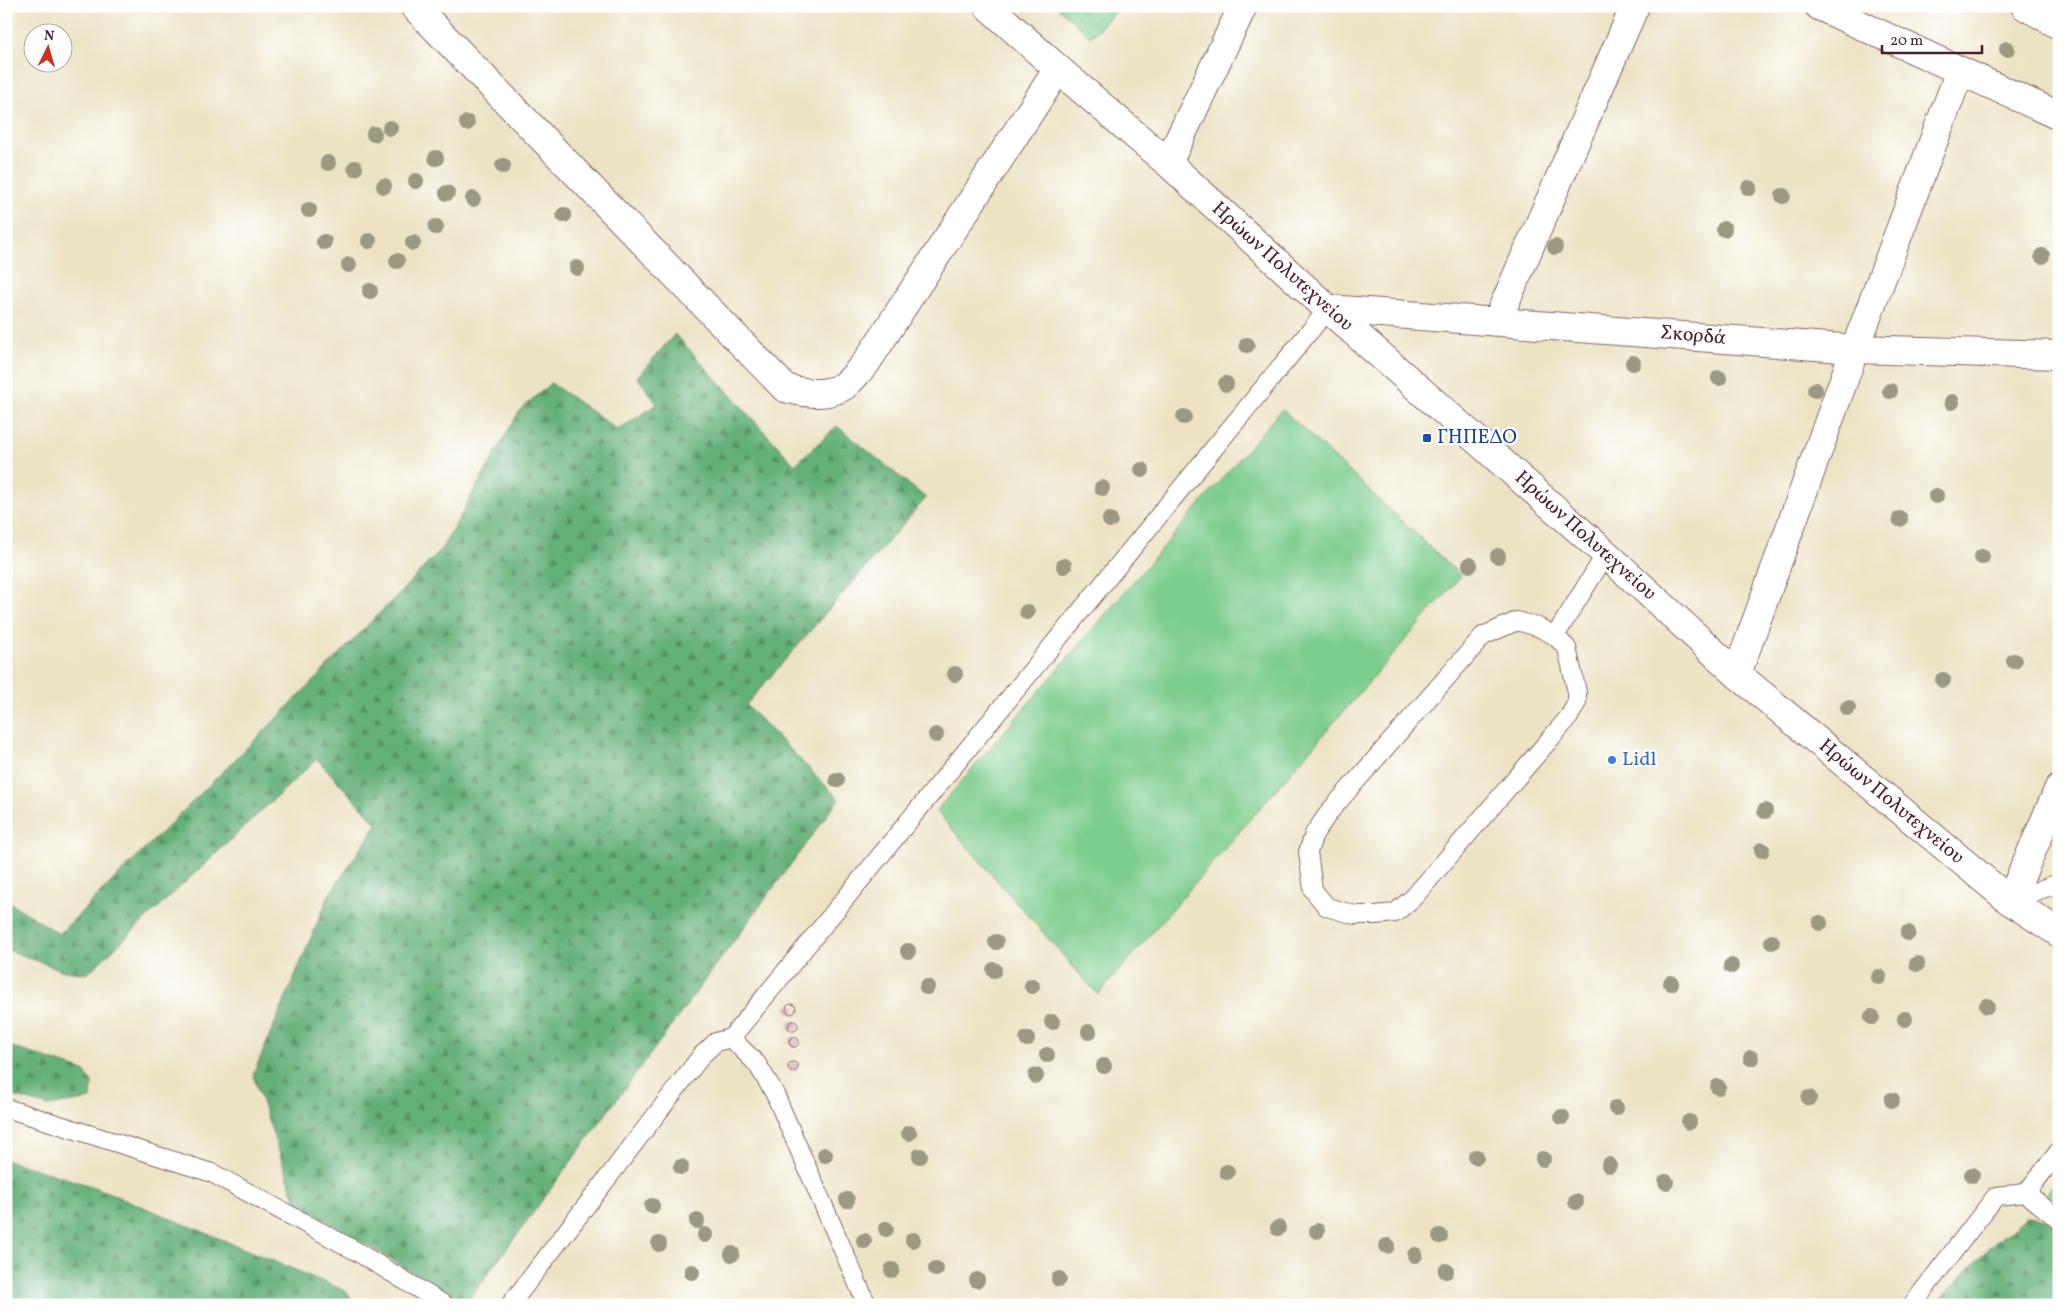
<svg xmlns="http://www.w3.org/2000/svg" width="2065" height="1311" font-family="Vollkorn,serif">
  <style>
    .grass { fill: #7bcc8d; stroke: #62765c }
    .forest { fill: url(#forest-firs); stroke: #576852 }
    .park { fill: url(#park-dots); stroke: #62765c }
    .building { fill: url(#building-cross-hatch) }
    .lines { fill: none; stroke-linecap: round; stroke-linejoin: round }
    .lane-casing { stroke: #836461; stroke-width: 20 }
    .street-casing { stroke: #836461; stroke-width: 30 }
    .secondary-casing { stroke: #836461; stroke-width: 30 }
    .primary-casing { stroke: #836461; stroke-width: 30 }
    .lane { stroke: #fff; stroke-width: 18 }
    .street { stroke: #fff; stroke-width: 28 }
    .secondary { stroke: #fff; stroke-width: 28 }
    .primary { stroke: #fff; stroke-width: 28 }
    .tree { fill: #9c9983 }
    .transit-dot { fill: #1a4fb4; stroke: #fff; stroke-width: 2 }
    .shop-dot { fill: #3f7fe0; stroke: #fff; stroke-width: 2 }
    .labels { text-anchor: middle; dominant-baseline: central; stroke-width: 4.5; stroke-linejoin: round; paint-order: stroke }
    .street-label { font-size: 20px; fill: #4a1f2b; stroke: #fff }
    .transit-label { font-size: 20px; fill: #164399; stroke: #fff; text-anchor: start }
    .shop-label { font-size: 20px; fill: #366cbe; stroke: #fff; text-anchor: start }
  </style>
  <defs>
    <pattern id="forest-firs" width="22" height="20" patternUnits="userSpaceOnUse" patternTransform="scale(1.25)"><rect width="22" height="20" fill="#64b078"/><path d="M5 1l3.5 6h-7zM16 11l3.5 6h-7z" fill="#548f63"/></pattern>
    <pattern id="park-dots" width="8" height="8" patternUnits="userSpaceOnUse" patternTransform="scale(1.25)"><rect width="8" height="8" fill="#7bcc8d"/><path d="M2 2h.1M6 6h.1" fill="none" stroke="#67a573" stroke-width="1.8" stroke-linecap="round"/></pattern>
    <pattern id="building-cross-hatch" width="8" height="8" patternUnits="userSpaceOnUse" patternTransform="scale(1.25)"><rect width="8" height="8" fill="#e3adbf"/><path d="M0 0l8 8M0 8l8-8" fill="none" stroke="#c494a4"/></pattern>
  </defs>
  <rect width="100%" height="100%" fill="#fff"/>
  <filter id="ink" filterUnits="userSpaceOnUse"><feTurbulence type="fractalNoise" baseFrequency=".02" numOctaves="2"/><feDisplacementMap in="SourceGraphic" scale="10" xChannelSelector="R" yChannelSelector="G"/><feConvolveMatrix kernelMatrix="1 2 1 2 8 2 1 2 1" color-interpolation-filters="sRGB"/></filter>
  <filter id="wash" filterUnits="userSpaceOnUse"><feTurbulence type="fractalNoise" baseFrequency=".0096" numOctaves="4" result="noise"/><feDisplacementMap in="SourceGraphic" scale="20" xChannelSelector="R" yChannelSelector="G"/><feGaussianBlur stdDeviation="1.12" result="paint"/><feColorMatrix in="noise" values="0 0 0 0 0 0 0 0 0 0 0 0 0 0 0 0 0 1.4 0 .05"/><feComposite in="paint" operator="in"/></filter>
  <g filter="url(#wash)">
    <rect width="100%" height="100%" fill="#ece3c4"/>
    <path class="grass" d="M1282,409L1461,576L1098,995L936,811Z"/>
    <path class="forest" d="M675,334L795,465L837,426L926,498L746,705L839,799L465,1305L296,1202L253,1075L329,895L377,824L317,759L87,974L64,971L6,949V900L59,934L283,712L441,550L520,410L551,383L618,430L657,404L637,377Z
      M6,1045L84,1071L92,1083L91,1099L48,1106L6,1094Z
      M6,1160L95,1187L346,1291L357,1305H6Z
      M2026,1217L2047,1219L2059,1228V1305H1934L1990,1247Z"/>
    <path class="park" d="M1056,6H1121L1091,37Z
      M2059,1177V1205L2046,1194Z"/>
    <g id="blocks">
      <path class="building" d="M786 1009a5 5 0 1 1 10 0a5 5 0 1 1-10 0Z
        M788 1026a5 5 0 1 1 10 0a5 5 0 1 1-10 0Z
        M789 1042a5 5 0 1 1 10 0a5 5 0 1 1-10 0Z
        M788 1067a5 5 0 1 1 10 0a5 5 0 1 1-10 0Z"/>
    </g>
  </g>
  <g filter="url(#ink)">
    <use href="#blocks" fill-opacity="0" stroke="#836461" stroke-width="1"/>
    <g class="lines">
      <defs>
        <path id="lane" d="M1555,636L1567,648L1577,692V702L1569,717L1413,898L1395,913L1375,915H1355L1327,907L1313,890L1308,852L1314,834L1330,811L1483,636L1517,621L1538,627L1555,636L1606,554
          M2010,901L2053,885L2059,889
          M731,1038L757,1064L774,1092L867,1305
          M6,1108L212,1173L354,1250L445,1305
          M2026,1193L2059,1220
          M510,1305L702,1055L716,1042L731,1038L1328,309
          M1912,1305L1996,1196L2026,1193L2059,1151"/>
        <path id="street" d="M414,6L785,388C804,393 826,397 844,386C852,380 859,370 866,363L1058,69
          M1819,6L2059,116
          M2025,6L2059,25
          M1168,163L1243,6
          M1497,321L1635,6
          M1737,674L1855,349L1960,71"/>
        <path id="secondary" d="M1328,309L1855,349L2059,355
          M2010,901L2059,788"/>
        <path id="primary" d="M988,6L1058,69L1168,163L1328,309L1606,554L1737,674L2010,901L2059,933"/>
      </defs>
      <use href="#lane" class="lane-casing"/>
      <use href="#street" class="street-casing"/>
      <use href="#secondary" class="secondary-casing"/>
      <use href="#primary" class="primary-casing"/>
      <use href="#lane" class="lane"/>
      <use href="#street" class="street"/>
      <use href="#secondary" class="secondary"/>
      <use href="#primary" class="primary"/>
    </g>
    <g class="tree">
      <circle cx="2007" cy="49" r="8"/>
      <circle cx="467" cy="123" r="8"/>
      <circle cx="390" cy="128" r="8"/>
      <circle cx="374" cy="134" r="8"/>
      <circle cx="436" cy="158" r="8"/>
      <circle cx="328" cy="163" r="8"/>
      <circle cx="503" cy="166" r="8"/>
      <circle cx="355" cy="168" r="8"/>
      <circle cx="416" cy="181" r="8"/>
      <circle cx="384" cy="186" r="8"/>
      <circle cx="1749" cy="188" r="8"/>
      <circle cx="447" cy="193" r="8"/>
      <circle cx="1783" cy="196" r="8"/>
      <circle cx="473" cy="199" r="8"/>
      <circle cx="309" cy="210" r="8"/>
      <circle cx="564" cy="215" r="8"/>
      <circle cx="436" cy="227" r="8"/>
      <circle cx="1724" cy="229" r="8"/>
      <circle cx="369" cy="241" r="8"/>
      <circle cx="324" cy="242" r="8"/>
      <circle cx="413" cy="243" r="8"/>
      <circle cx="1555" cy="247" r="8"/>
      <circle cx="2042" cy="256" r="8"/>
      <circle cx="397" cy="261" r="8"/>
      <circle cx="349" cy="265" r="8"/>
      <circle cx="577" cy="268" r="8"/>
      <circle cx="370" cy="291" r="8"/>
      <circle cx="1247" cy="345" r="8"/>
      <circle cx="1633" cy="363" r="8"/>
      <circle cx="1719" cy="378" r="8"/>
      <circle cx="1226" cy="384" r="8"/>
      <circle cx="1815" cy="390" r="8"/>
      <circle cx="1890" cy="391" r="8"/>
      <circle cx="1952" cy="402" r="8"/>
      <circle cx="1184" cy="417" r="8"/>
      <circle cx="1142" cy="470" r="8"/>
      <circle cx="1102" cy="488" r="8"/>
      <circle cx="1936" cy="496" r="8"/>
      <circle cx="1900" cy="519" r="8"/>
      <circle cx="1110" cy="520" r="8"/>
      <circle cx="1498" cy="556" r="8"/>
      <circle cx="1982" cy="557" r="8"/>
      <circle cx="1470" cy="565" r="8"/>
      <circle cx="1064" cy="566" r="8"/>
      <circle cx="1027" cy="612" r="8"/>
      <circle cx="2014" cy="661" r="8"/>
      <circle cx="955" cy="674" r="8"/>
      <circle cx="1943" cy="680" r="8"/>
      <circle cx="1848" cy="708" r="8"/>
      <circle cx="936" cy="735" r="8"/>
      <circle cx="837" cy="780" r="8"/>
      <circle cx="1765" cy="811" r="8"/>
      <circle cx="1762" cy="850" r="8"/>
      <circle cx="1820" cy="923" r="8"/>
      <circle cx="1908" cy="933" r="8"/>
      <circle cx="996" cy="942" r="8"/>
      <circle cx="1772" cy="942" r="8"/>
      <circle cx="908" cy="951" r="8"/>
      <circle cx="1917" cy="964" r="8"/>
      <circle cx="1731" cy="966" r="8"/>
      <circle cx="994" cy="970" r="8"/>
      <circle cx="1879" cy="977" r="8"/>
      <circle cx="1671" cy="983" r="8"/>
      <circle cx="1032" cy="986" r="8"/>
      <circle cx="927" cy="987" r="8"/>
      <circle cx="1987" cy="1006" r="8"/>
      <circle cx="1872" cy="1017" r="8"/>
      <circle cx="1905" cy="1019" r="8"/>
      <circle cx="1052" cy="1022" r="8"/>
      <circle cx="1089" cy="1032" r="8"/>
      <circle cx="1027" cy="1039" r="8"/>
      <circle cx="1047" cy="1055" r="8"/>
      <circle cx="1751" cy="1058" r="8"/>
      <circle cx="1104" cy="1066" r="8"/>
      <circle cx="1036" cy="1076" r="8"/>
      <circle cx="1718" cy="1087" r="8"/>
      <circle cx="1809" cy="1098" r="8"/>
      <circle cx="1892" cy="1100" r="8"/>
      <circle cx="1616" cy="1108" r="8"/>
      <circle cx="1562" cy="1117" r="8"/>
      <circle cx="1689" cy="1122" r="8"/>
      <circle cx="909" cy="1133" r="8"/>
      <circle cx="825" cy="1155" r="8"/>
      <circle cx="920" cy="1156" r="8"/>
      <circle cx="1476" cy="1157" r="8"/>
      <circle cx="1543" cy="1159" r="8"/>
      <circle cx="1609" cy="1165" r="8"/>
      <circle cx="681" cy="1167" r="8"/>
      <circle cx="1227" cy="1172" r="8"/>
      <circle cx="1972" cy="1175" r="8"/>
      <circle cx="1666" cy="1182" r="8"/>
      <circle cx="847" cy="1200" r="8"/>
      <circle cx="1576" cy="1202" r="8"/>
      <circle cx="652" cy="1206" r="8"/>
      <circle cx="697" cy="1221" r="8"/>
      <circle cx="1278" cy="1228" r="8"/>
      <circle cx="886" cy="1229" r="8"/>
      <circle cx="1317" cy="1231" r="8"/>
      <circle cx="705" cy="1235" r="8"/>
      <circle cx="1440" cy="1236" r="8"/>
      <circle cx="913" cy="1240" r="8"/>
      <circle cx="864" cy="1241" r="8"/>
      <circle cx="659" cy="1244" r="8"/>
      <circle cx="1387" cy="1246" r="8"/>
      <circle cx="732" cy="1254" r="8"/>
      <circle cx="1415" cy="1255" r="8"/>
      <circle cx="936" cy="1269" r="8"/>
      <circle cx="892" cy="1270" r="8"/>
      <circle cx="1446" cy="1271" r="8"/>
      <circle cx="692" cy="1272" r="8"/>
      <circle cx="1059" cy="1279" r="8"/>
      <circle cx="977" cy="1280" r="8"/>
    </g>
  </g>
  <rect class="transit-dot" x="1422" y="433" width="10" height="10" rx="2.5"/>
  <circle class="shop-dot" cx="1612" cy="760" r="5"/>
  <g class="labels">
    <g class="street-label">
      <text transform="translate(1282 267) rotate(42)">Ηρώων Πολυτεχνείου</text>
      <text transform="translate(1693 336) rotate(5)">Σκορδά</text>
      <text transform="translate(1585 536) rotate(42)">Ηρώων Πολυτεχνείου</text>
      <text transform="translate(1891 802) rotate(40)">Ηρώων Πολυτεχνείου</text>
    </g>
    <g class="transit-label">
      <text x="1437" y="438">ΓΗΠΕΔΟ</text>
    </g>
    <g class="shop-label">
      <text x="1622" y="760">Lidl</text>
    </g>
  </g>
  <rect width="2065" height="1311" fill="none" stroke="#fff" stroke-width="25"/>
  <g transform="translate(48 48) rotate(5)"><circle r="24" fill="#ffffff" stroke="#b7a5aa"/>
  <path d="M0-4L9 19L0 12L-9 19Z" fill="#c8321e"/>
  <text y="-8" font-size="14" font-weight="bold" text-anchor="middle" fill="#4a1f2b">N</text>
  </g>
  <path d="M1882 45v8h100v-8" fill="none" stroke="#4a1f2b" stroke-width="2.5"/>
  <text x="1890" y="45" font-size="15" fill="#4a1f2b" stroke="#ffffff" stroke-width="4" paint-order="stroke">20 m</text>
</svg>
